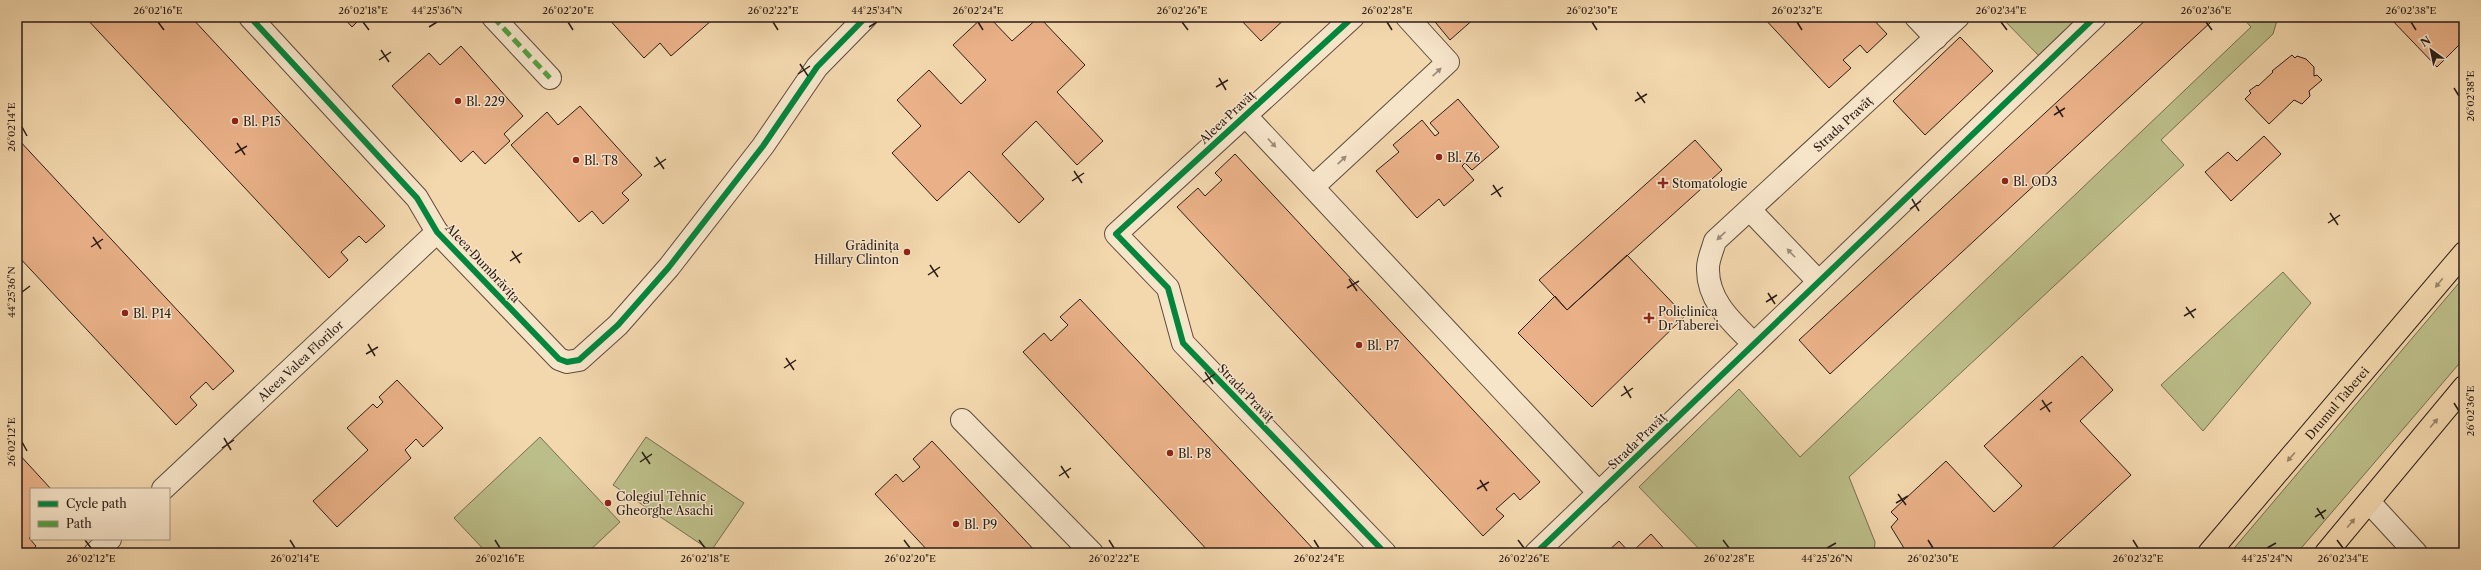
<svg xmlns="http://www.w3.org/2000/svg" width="2481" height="570" font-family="'Libre Caslon Text',serif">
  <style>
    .green { fill: #bcbe89; stroke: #746e50 }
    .building { fill: #eab188; stroke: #2b1d18 }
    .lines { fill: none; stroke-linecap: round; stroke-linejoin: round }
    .minor-casing { stroke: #5d4c3d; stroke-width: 24 }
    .major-casing { stroke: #2b1d18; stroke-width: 24 }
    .minor { stroke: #f7e5ca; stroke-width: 22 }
    .major { stroke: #f3d7ad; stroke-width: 22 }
    .quiet { stroke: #51a240; stroke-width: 5; stroke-dasharray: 10 5; stroke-linecap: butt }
    .cycleway-casing { stroke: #f7e5ca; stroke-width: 8 }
    .cycleway { stroke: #00873e; stroke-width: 6 }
    .oneway { fill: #9b8b7a }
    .oneway2 { fill: #99836a }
    .ticks { fill: none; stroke: #2b1d18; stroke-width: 1.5 }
    .poi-dot { fill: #8f2418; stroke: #f7e5ca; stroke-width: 1.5 }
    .labels { text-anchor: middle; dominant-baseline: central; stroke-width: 3; stroke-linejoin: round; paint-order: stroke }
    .poi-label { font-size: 12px; fill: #2b1d18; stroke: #f7e5ca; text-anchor: start }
    .street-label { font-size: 12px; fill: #2b1d18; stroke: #f7e5ca }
    .neatline { fill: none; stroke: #2b1d18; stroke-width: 1.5 }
    .ticks-label { font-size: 10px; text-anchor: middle; fill: #2b1d18 }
  </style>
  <rect width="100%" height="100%" fill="#f3d7ad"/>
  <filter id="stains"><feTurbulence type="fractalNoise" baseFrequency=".005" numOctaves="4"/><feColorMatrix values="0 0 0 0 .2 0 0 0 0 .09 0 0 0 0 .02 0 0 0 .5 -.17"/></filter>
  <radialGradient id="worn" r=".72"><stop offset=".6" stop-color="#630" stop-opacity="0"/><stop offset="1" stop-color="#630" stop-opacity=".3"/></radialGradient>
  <path class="green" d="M2001,17H2085L2041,58Z
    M2242,17H2278L2273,34L2161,140L2184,165L1849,477L1875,542L1874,553H1703L1639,487L1739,389L1800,457L2251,27Z
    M2283,272L2311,303L2203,431L2161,385Z
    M2464,277V358L2297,553H2230Z
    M540,437L620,522L587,553H487L454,518Z
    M646,437L744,503L711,551L613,485Z"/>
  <path class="building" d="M85,17H191L385,226L366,243L359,236L341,252L348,260L329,278Z
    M343,17H362L352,27Z
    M607,17H709L712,20L671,56L660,43L644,58Z
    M983,17H989L1012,41L1039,17L1085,65L1057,92L1103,141L1077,165L1036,121L1002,154L1044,199L1019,223L969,171L937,201L892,153L921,126L897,100L929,70L961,104L986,80L953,45Z
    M1238,17H1287L1261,41Z
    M1431,17H1476L1450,40Z
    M1763,17H1871L1887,34L1867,53L1860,45L1843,60L1851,68L1829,88Z
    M2149,17H2206L2211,22L1830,374L1799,340Z
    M2389,17H2464V40L2437,67Z
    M1960,37L1993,71L1925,135L1893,101Z
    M461,46L523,116L504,134L510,141L485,164L473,151L461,162L392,86L429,53L440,65Z
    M2292,55L2295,58L2297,56L2306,59L2314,67V76L2317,75L2322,80L2309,91L2310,96L2302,104L2294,100L2269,124L2245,99L2251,93L2249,91L2257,85L2258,86L2273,72L2272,71Z
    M1458,99L1499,147L1472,170L1465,163L1462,166L1474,180L1444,206L1439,199L1417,218L1376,171L1399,152L1393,145L1422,120L1435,136L1439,133L1430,123Z
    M580,106L642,175L622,193L629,200L603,224L592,211L579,222L511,145L547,112L558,125Z
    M2264,136L2281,154L2231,201L2205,172L2228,152L2237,161Z
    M17,138L234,371L213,390L206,382L190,397L197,405L176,425L17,255Z
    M1695,140L1722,170L1567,310L1539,280Z
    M1235,154L1540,482L1520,500L1514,493L1496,509L1504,516L1483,536L1177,207L1198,188L1205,196L1222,180L1215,173Z
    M1627,255L1685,316L1592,407L1518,333L1555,296L1567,310Z
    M1080,299L1317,553H1210L1023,352L1044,333L1051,341L1068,325L1060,317Z
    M2082,356L2113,390L2080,421L2131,475L2047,553H1907L1891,527L1898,519L1891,512L1946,461L1994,512L2022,486L1984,446Z
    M397,380L443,428L423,447L416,439L405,450L411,458L337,527L313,501L368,450L347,428L373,404L377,408L383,402L379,397Z
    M932,441L1037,553H930L875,494L896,474L903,482L920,467L913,459Z
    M17,452L51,489H31V537L29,538L36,546L29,553H17Z
    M1651,534L1668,553H1631Z
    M1619,541L1630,553H1606Z"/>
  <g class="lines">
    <defs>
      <g id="minor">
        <path d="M250,17L417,198L437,232L559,359L567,362L579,360L618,325L669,267L763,146L817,67L866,17"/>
        <path d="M493,17L550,78"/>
        <path d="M1353,17L1116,234L1168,288L1183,343L1385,553"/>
        <path d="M1916,17L1936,38"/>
        <path d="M1245,115L1599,493"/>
        <path d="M1313,187L1448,62L1407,17"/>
        <path d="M1750,210L1818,281"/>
        <path id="s1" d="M1754,344C1733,323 1707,301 1708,268C1708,259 1713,249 1715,241L1958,17"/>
        <path d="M962,420L1092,553"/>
        <path id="s2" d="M163,489L437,232"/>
        <path d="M2369,502L2416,553"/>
        <path d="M95,553L110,539"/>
        <path d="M1536,553L2095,17"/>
      </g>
      <g id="major">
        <path id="s3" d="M2209,553L2464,253"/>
        <path d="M2326,553L2464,387"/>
      </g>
    </defs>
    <use href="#minor" class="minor-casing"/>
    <use href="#major" class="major-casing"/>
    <use href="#minor" class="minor"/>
    <use href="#major" class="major"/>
    <path class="quiet" d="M493,17L550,78"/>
    <defs>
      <path id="cycleway" d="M250,17L417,198L437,232L559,359L567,362L579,360L618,325L669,267L763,146L817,67L866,17
        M1353,17L1116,234L1168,288L1183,343L1385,553
        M1536,553L2095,17"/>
    </defs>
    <use href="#cycleway" class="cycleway-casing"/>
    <use href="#cycleway" class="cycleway"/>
  </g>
  <defs><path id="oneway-solid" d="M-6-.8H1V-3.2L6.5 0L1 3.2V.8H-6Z"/></defs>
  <g class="oneway">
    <use href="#oneway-solid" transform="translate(1437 72) rotate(-43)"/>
    <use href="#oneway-solid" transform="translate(1272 143) rotate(47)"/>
    <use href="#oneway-solid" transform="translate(1342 160) rotate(-43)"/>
    <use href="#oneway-solid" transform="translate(1721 236) rotate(137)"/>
    <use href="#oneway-solid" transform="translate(1791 253) rotate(-134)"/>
  </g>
  <g class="oneway2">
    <use href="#oneway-solid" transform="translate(2439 283) rotate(129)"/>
    <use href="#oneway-solid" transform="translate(2434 423) rotate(-50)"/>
    <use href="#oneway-solid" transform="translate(2291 457) rotate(131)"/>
    <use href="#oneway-solid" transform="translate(2351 523) rotate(-50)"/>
  </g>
  <path class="ticks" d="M158,22L164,30M363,22L369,30M568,22L573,30M773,22L778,30M978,22L983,30M1182,22L1188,30M1387,22L1392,30M1592,22L1597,30M1797,22L1802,30M2001,22L2007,30M2206,22L2212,30M2411,22L2416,30M429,27L437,22M869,27L877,22M381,50L389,62M379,60L391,52M800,64L808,76M798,74L810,66M1219,78L1226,90M1216,87L1228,80M2454,88L2459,96M1637,92L1645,103M1635,101L1647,94M2056,106L2063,117M2054,115L2065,108M22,127L27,136M237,143L245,155M235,153L247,146M656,157L664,169M654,167L666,159M1074,171L1082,183M1072,181L1084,173M1493,185L1501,197M1491,195L1503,187M1912,199L1919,211M1910,209L1921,201M2330,213L2338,225M2328,223L2340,215M93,237L101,249M91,247L103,239M512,251L520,263M510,261L522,253M930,265L938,277M928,275L940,267M1349,279L1357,291M1347,288L1359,281M22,292L30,286M1768,293L1775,304M1766,302L1777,295M2186,307L2194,318M2184,316L2196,309M368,344L375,356M366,354L378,347M786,358L794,370M784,368L796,360M1205,372L1213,384M1203,382L1215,374M1624,386L1631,398M1621,396L1633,388M2042,400L2050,412M2454,403L2459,411M2040,410L2052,402M224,438L231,450M22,442L27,451M222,448L234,440M642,452L650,464M640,462L652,454M1061,466L1069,478M1059,476L1071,468M1480,480L1487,491M1477,489L1489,482M1898,494L1906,505M1896,503L1908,496M2317,508L2324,519M2315,517L2326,510M85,540L91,548M290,540L295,548M495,540L500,548M699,540L705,548M904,540L910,548M1109,540L1114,548M1314,540L1319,548M1518,540L1524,548M1723,540L1729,548M1928,540L1933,548M2133,540L2138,548M2337,540L2343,548M1827,548L1836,543M2267,548L2276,543"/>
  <g class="poi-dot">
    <circle cx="458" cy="101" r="4"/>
    <circle cx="235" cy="121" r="4"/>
    <circle cx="1439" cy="157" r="4"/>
    <circle cx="576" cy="160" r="4"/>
    <circle cx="2005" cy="181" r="4"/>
    <path d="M1661 177h4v4h4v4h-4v4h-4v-4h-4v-4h4z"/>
    <circle cx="907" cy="252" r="4"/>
    <circle cx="125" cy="313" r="4"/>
    <path d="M1647 312h4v4h4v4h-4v4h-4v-4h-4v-4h4z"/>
    <circle cx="1359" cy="345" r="4"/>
    <circle cx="1170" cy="453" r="4"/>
    <circle cx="608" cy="503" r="4"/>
    <circle cx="956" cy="524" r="4"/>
  </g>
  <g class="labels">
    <g class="poi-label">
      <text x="466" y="101">Bl. 229</text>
      <text x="243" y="121">Bl. P15</text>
      <text x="1447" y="157">Bl. Z6</text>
      <text x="584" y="160">Bl. T8</text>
      <text x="2013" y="181">Bl. OD3</text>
      <text x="1672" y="183">Stomatologie</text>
      <text x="899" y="245" text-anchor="end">Grădinița<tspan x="899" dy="14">Hillary Clinton</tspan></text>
      <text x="1658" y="311">Policlinica<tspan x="1658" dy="14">Dr Taberei</tspan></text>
      <text x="133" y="313">Bl. P14</text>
      <text x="1367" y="345">Bl. P7</text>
      <text x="1178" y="453">Bl. P8</text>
      <text x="616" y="496">Colegiul Tehnic<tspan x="616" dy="14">Gheorghe Asachi</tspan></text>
      <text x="964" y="524">Bl. P9</text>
    </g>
    <g class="street-label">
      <text transform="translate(1227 117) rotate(-43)">Aleea Pravăț</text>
      <text stroke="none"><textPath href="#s1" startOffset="293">Strada Pravăț</textPath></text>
      <text transform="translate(483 263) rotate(47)">Aleea Dumbrăvița</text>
      <text stroke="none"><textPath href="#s2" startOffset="188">Aleea Valea Florilor</textPath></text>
      <text transform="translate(1246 393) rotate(46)">Strada Pravăț</text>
      <text stroke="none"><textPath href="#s3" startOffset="197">Drumul Taberei</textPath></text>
      <text transform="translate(1637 441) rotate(-44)">Strada Pravăț</text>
    </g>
  </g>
  <rect width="2481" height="570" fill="none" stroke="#f3d7ad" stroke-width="44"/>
  <rect x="30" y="488" width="140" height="52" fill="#f7e5ca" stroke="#a59583"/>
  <rect x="38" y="501" width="20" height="6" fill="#00873e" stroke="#a59583"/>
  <text x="66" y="508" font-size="12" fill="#2b1d18">Cycle path</text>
  <rect x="38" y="521" width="20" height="6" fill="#51a240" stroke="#a59583"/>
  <text x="66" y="528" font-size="12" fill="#2b1d18">Path</text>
  <g transform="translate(2431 50) rotate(327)" stroke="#f7e5ca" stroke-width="3" paint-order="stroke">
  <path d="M0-3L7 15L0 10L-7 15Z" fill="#2b1d18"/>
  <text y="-6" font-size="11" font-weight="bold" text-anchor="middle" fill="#2b1d18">N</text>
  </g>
  <rect x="22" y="22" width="2437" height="526" class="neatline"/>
  <g class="ticks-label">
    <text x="158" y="14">26°02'16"E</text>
    <text x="363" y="14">26°02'18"E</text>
    <text x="437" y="14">44°25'36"N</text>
    <text x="568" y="14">26°02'20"E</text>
    <text x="773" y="14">26°02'22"E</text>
    <text x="877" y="14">44°25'34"N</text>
    <text x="978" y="14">26°02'24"E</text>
    <text x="1182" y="14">26°02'26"E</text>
    <text x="1387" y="14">26°02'28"E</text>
    <text x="1592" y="14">26°02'30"E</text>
    <text x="1797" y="14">26°02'32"E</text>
    <text x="2001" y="14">26°02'34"E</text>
    <text x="2206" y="14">26°02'36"E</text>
    <text x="2411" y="14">26°02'38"E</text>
    <text transform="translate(2470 96) rotate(-90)" y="4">26°02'38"E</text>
    <text transform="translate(11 127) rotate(-90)" y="4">26°02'14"E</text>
    <text transform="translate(11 292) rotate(-90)" y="4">44°25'36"N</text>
    <text transform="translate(2470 411) rotate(-90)" y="4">26°02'36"E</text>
    <text transform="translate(11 442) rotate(-90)" y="4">26°02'12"E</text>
    <text x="91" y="562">26°02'12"E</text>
    <text x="295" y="562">26°02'14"E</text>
    <text x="500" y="562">26°02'16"E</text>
    <text x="705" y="562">26°02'18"E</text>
    <text x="910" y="562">26°02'20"E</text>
    <text x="1114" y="562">26°02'22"E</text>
    <text x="1319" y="562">26°02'24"E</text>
    <text x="1524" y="562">26°02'26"E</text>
    <text x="1729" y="562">26°02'28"E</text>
    <text x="1827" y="562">44°25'26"N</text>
    <text x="1933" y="562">26°02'30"E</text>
    <text x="2138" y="562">26°02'32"E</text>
    <text x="2267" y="562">44°25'24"N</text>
    <text x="2343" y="562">26°02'34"E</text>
  </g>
  <rect width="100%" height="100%" filter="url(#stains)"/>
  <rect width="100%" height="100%" fill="url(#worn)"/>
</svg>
